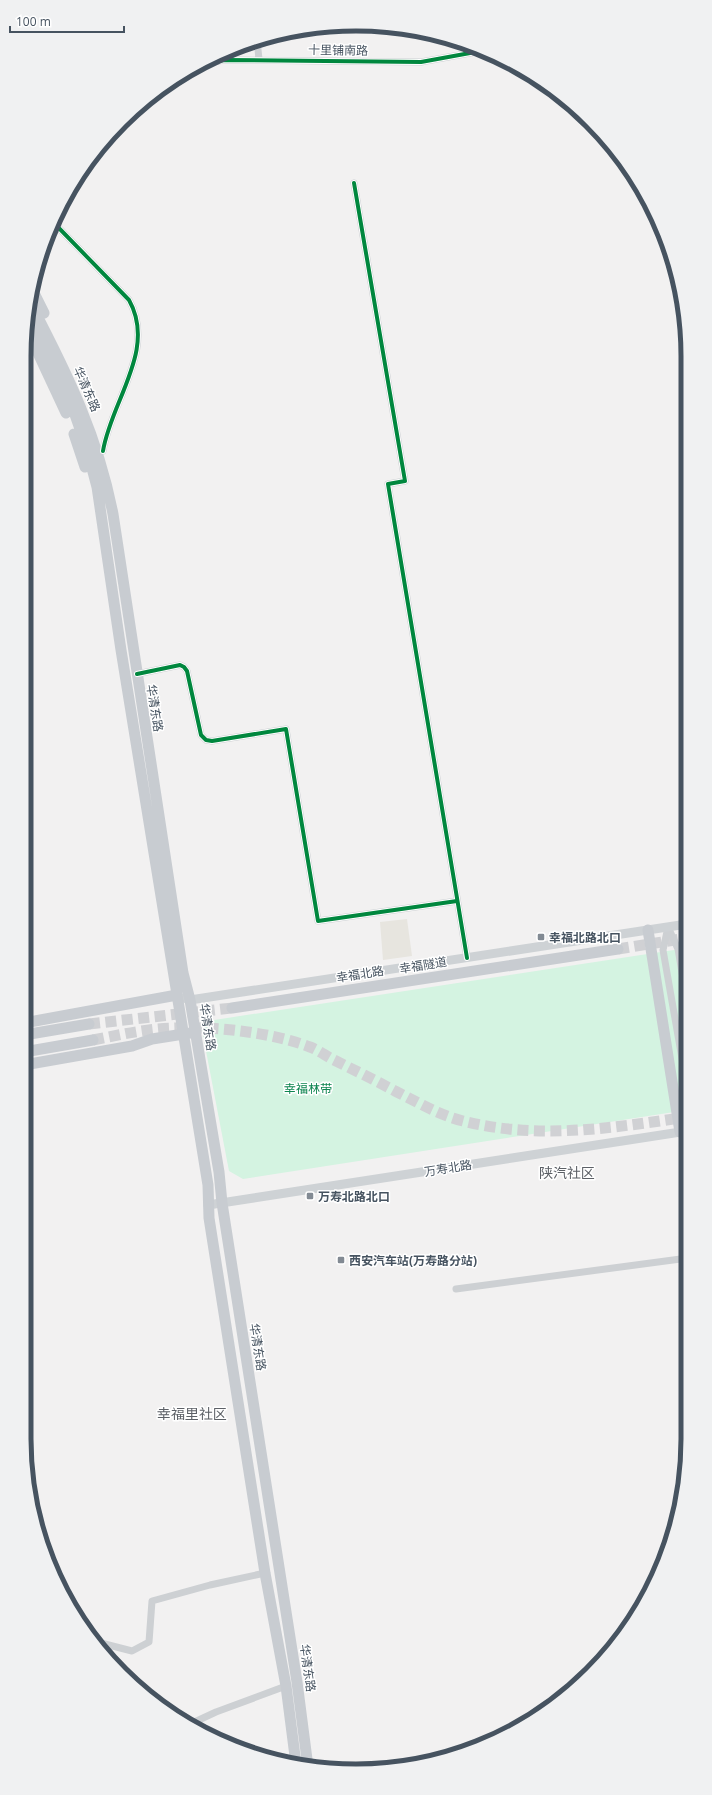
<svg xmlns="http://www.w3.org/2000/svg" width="712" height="1795" font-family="'Open Sans','Noto Sans SC',sans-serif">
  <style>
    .commercial { fill: #e7e5df }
    .green { fill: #d4f3e1 }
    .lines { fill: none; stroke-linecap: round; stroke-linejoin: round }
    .primary-tunnel { stroke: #d0d1d4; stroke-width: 11; stroke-dasharray: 11 5.5; stroke-linecap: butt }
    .street { stroke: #cdd0d3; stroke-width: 7 }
    .secondary { stroke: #ced2d5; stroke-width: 9 }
    .primary { stroke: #c8ccd1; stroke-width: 11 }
    .cycleway-casing { stroke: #fff; stroke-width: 6 }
    .cycleway { stroke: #00873e; stroke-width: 4 }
    .poi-dot { fill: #828a93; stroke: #fff; stroke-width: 1.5 }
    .labels { text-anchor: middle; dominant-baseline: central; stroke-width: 3; stroke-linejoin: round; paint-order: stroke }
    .street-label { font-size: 12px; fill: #465360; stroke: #fff }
    .poi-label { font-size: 12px; font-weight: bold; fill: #465360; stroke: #fff; text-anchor: start }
    .park-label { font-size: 12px; fill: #0e8550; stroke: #fff }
    .quarter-label { font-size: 14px; fill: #5c6066; stroke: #fff }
    .rim { fill: none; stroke: #465360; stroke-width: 5 }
  </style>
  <rect width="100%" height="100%" fill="#f2f1f1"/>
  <path class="commercial" d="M407,919L412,956L383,960L380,922Z"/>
  <path class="green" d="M687,948V1110L243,1179L229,1171L202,1030L214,1020Z"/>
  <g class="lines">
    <path class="primary-tunnel" d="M618,949L687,938
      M89,1024L232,1008
      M93,1040C119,1035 145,1029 172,1028C213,1026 271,1032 310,1047C318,1050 326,1056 334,1060C354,1070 375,1080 395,1091C417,1102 439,1115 463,1121C538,1140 612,1128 687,1117"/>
    <path class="street" d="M257,40L259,59
      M195,67L207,63L224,60L421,62L481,51
      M354,183L405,481L388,484L467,958
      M54,223L129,300C157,350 111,401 103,451
      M137,674L180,665L184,667L187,671L201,735L206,740L212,741L286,729L318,921L457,901
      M668,927L663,950L687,1087
      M668,927L678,949L687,1002
      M456,1289L688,1258
      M85,1622L97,1642L132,1651L149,1642L152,1601L210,1585L265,1573
      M188,1725L216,1712L286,1686
      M390,1766L415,1762"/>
    <path class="secondary" d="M184,998L190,1000L687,924
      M208,1205L687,1131"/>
    <path class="primary" d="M34,293L44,313
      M32,306C68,375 98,437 113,514L183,973L190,1000L219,1172L222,1203L297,1682L308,1767
      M30,319L73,409L87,449L97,487L121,650L208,1185L209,1218L265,1573L286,1686L296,1764
      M31,338L66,413
      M74,434L85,467
      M648,930L680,1132
      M232,1008L618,949
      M24,1023L177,995
      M24,1035L89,1024
      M24,1052L93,1040
      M24,1065L132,1046L152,1039L190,1033"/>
    <defs>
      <path id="cycleway" d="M195,67L207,63L224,60L421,62L481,51
        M354,183L405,481L388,484L467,958
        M54,223L129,300C157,350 111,401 103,451
        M137,674L180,665L184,667L187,671L201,735L206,740L212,741L286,729L318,921L457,901"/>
    </defs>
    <use href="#cycleway" class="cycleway-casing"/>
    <use href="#cycleway" class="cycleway"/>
  </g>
  <g class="poi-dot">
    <rect x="537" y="933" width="8" height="8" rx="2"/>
    <rect x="306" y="1192" width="8" height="8" rx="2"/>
    <rect x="337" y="1256" width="8" height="8" rx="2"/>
  </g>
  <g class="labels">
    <g class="street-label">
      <text transform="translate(338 50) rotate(1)">十里铺南路</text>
      <text transform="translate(87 389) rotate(66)">华清东路</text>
      <text transform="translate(155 708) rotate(81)">华清东路</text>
      <text transform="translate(423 965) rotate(-9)">幸福隧道</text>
      <text transform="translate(360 974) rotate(-9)">幸福北路</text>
      <text transform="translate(208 1027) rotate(81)">华清东路</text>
      <text transform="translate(448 1168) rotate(-9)">万寿北路</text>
      <text transform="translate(258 1347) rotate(81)">华清东路</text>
      <text transform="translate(308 1668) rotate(82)">华清东路</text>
    </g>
    <g class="poi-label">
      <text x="549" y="937">幸福北路北口</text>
      <text x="318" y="1196">万寿北路北口</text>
      <text x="349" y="1260">西安汽车站(万寿路分站)</text>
    </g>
    <g class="park-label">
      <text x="308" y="1088">幸福林带</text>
    </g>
    <g class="quarter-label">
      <text x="567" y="1172">陕汽社区</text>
      <text x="192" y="1413">幸福里社区</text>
    </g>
  </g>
  <path d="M0 0H712V1795H0ZM356 31H356A325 325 0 0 1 681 356V1439A325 325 0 0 1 356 1764H356A325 325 0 0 1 31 1439V356A325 325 0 0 1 356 31Z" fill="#f0f1f2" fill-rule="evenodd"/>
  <path class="rim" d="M356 31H356A325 325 0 0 1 681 356V1439A325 325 0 0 1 356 1764H356A325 325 0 0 1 31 1439V356A325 325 0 0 1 356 31Z"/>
  <path d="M10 26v6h114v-6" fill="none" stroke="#465360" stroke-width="2"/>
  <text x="16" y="26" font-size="12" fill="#465360" stroke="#ffffff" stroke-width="3" paint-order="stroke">100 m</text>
</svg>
